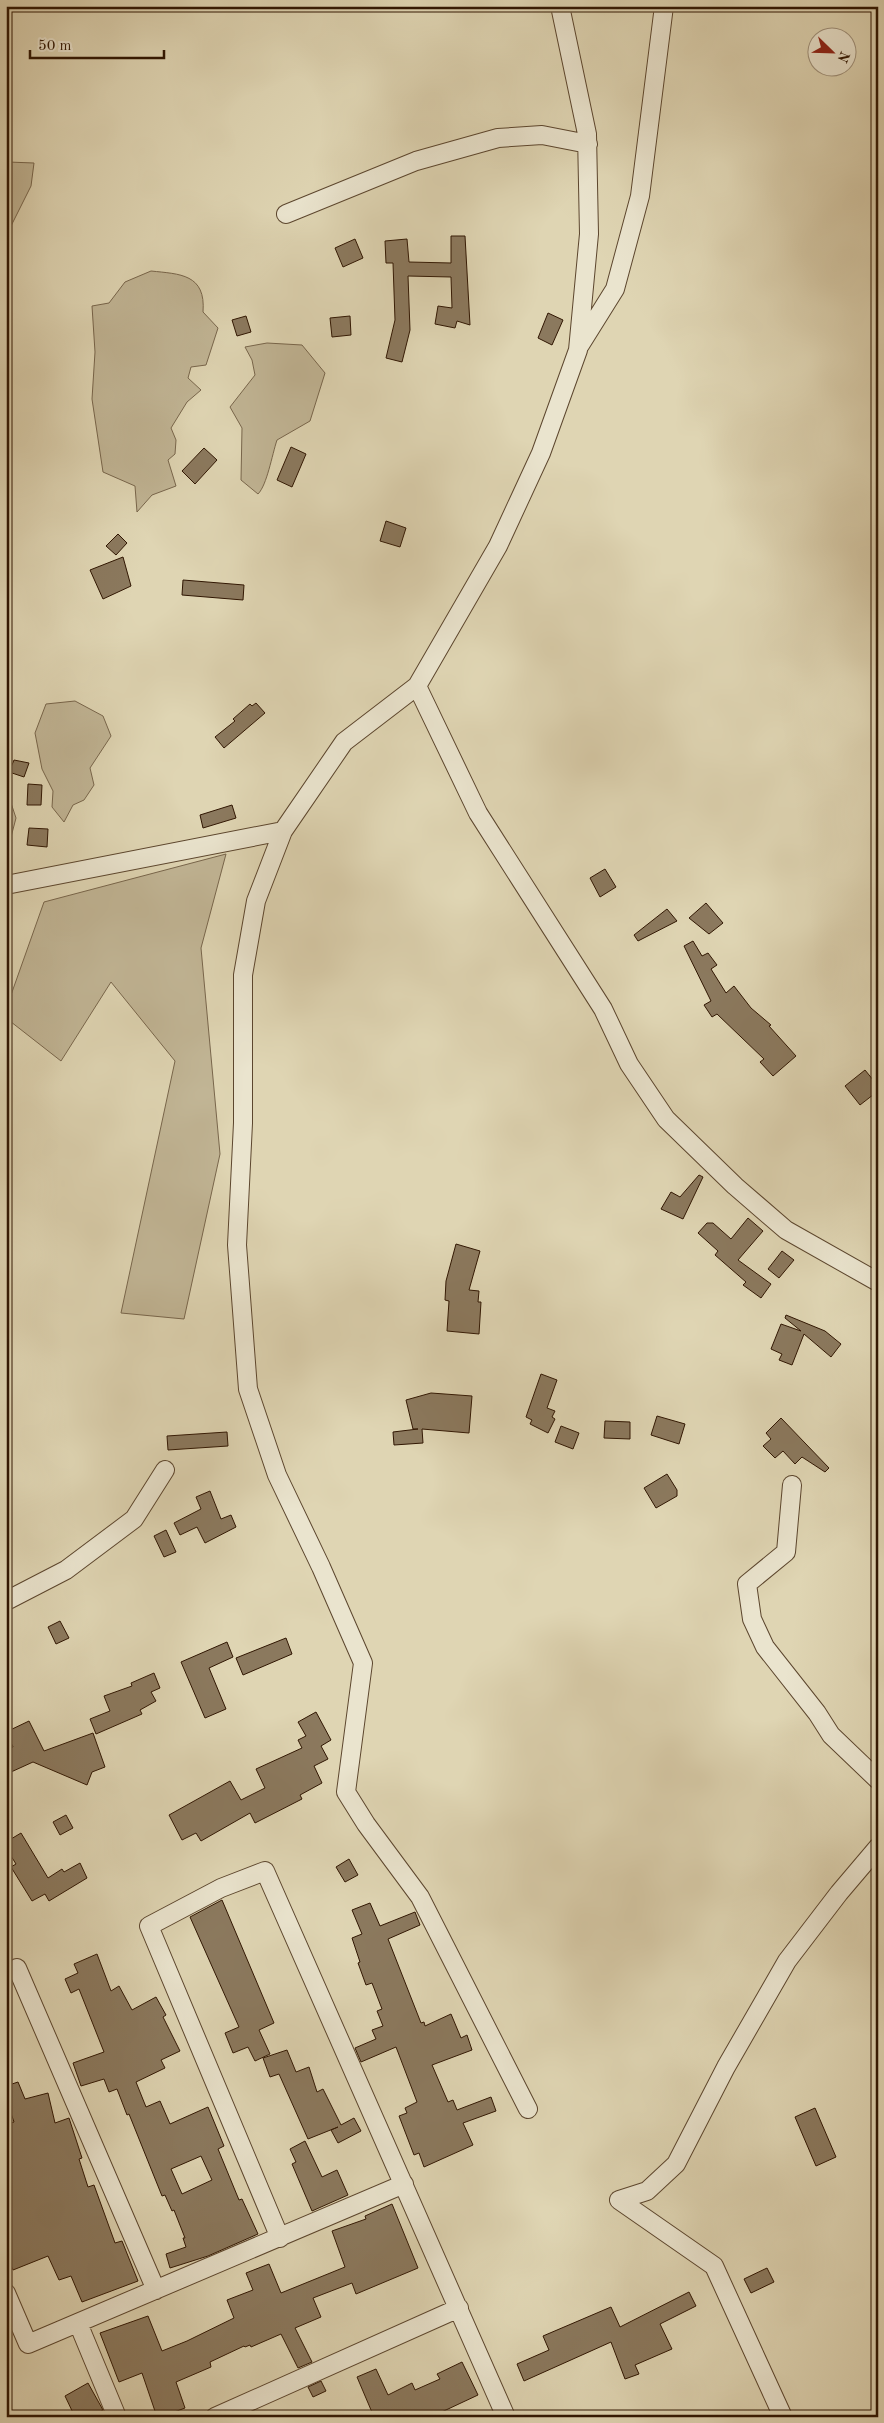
<svg xmlns="http://www.w3.org/2000/svg" width="884" height="2423" font-family="'Old Standard TT',serif">
  <style>
    .green { fill: #c1b595; stroke: #78664c }
    .building { fill: #8b795e; stroke: #301602; fill-rule: evenodd }
    .lines { fill: none; stroke-linecap: round; stroke-linejoin: round }
    .minor-casing { stroke: #5c462e; stroke-width: 20 }
    .minor { stroke: #eae4ce; stroke-width: 18 }
  </style>
  <rect width="100%" height="100%" fill="#dfd5b3"/>
  <filter id="stains"><feTurbulence type="fractalNoise" baseFrequency=".004" numOctaves="4"/><feColorMatrix values="0 0 0 0 .2 0 0 0 0 .09 0 0 0 0 .02 0 0 0 .5 -.17"/></filter>
  <radialGradient id="worn" r=".72"><stop offset=".6" stop-color="#630" stop-opacity="0"/><stop offset="1" stop-color="#630" stop-opacity=".3"/></radialGradient>
  <path class="green" d="M8,162L34,163L31,186L6,236V166Z
    M151,271C180,274 206,274 203,312L218,328L206,365L191,367L188,378L201,390L187,402L171,428L176,440L175,454L168,460L176,486L152,495L137,512L135,486L103,472L92,399L95,352L92,306L109,303L125,282Z
    M267,343L302,345L325,373L310,421L277,440C272,455 267,485 258,494L241,480L242,428L230,407L255,375L252,360L245,347Z
    M75,701L103,716L111,736L90,768L94,785L84,800L73,805L64,822L52,807L53,791L42,769L35,733L46,704Z
    M6,795L9,797L16,818L6,856Z
    M226,854L201,948L220,1154L184,1319L121,1313L175,1061L111,982L61,1061L6,1018V1009L44,902Z"/>
  <path class="building" d="M451,236H465L470,325L457,321L455,328L435,324L438,306L452,308L451,277L408,276L410,330L402,362L386,358L395,320L393,263H386L385,241L407,239L409,262L451,263Z
    M355,239L363,258L343,267L335,248Z
    M548,313L563,320L552,345L538,338Z
    M246,316L251,332L237,336L232,320Z
    M350,316L351,335L332,337L330,318Z
    M291,447L306,454L292,487L277,480Z
    M204,448L217,460L195,484L182,471Z
    M386,521L406,528L400,547L380,541Z
    M118,534L127,543L116,555L106,546Z
    M123,557L131,586L103,599L90,570Z
    M183,580L244,585L243,600L182,595Z
    M256,703L265,713L224,748L215,737L235,721L233,719L250,704L252,706Z
    M14,760L29,763L24,777L9,772Z
    M28,784L42,785L41,805H27Z
    M232,805L236,818L203,828L200,815Z
    M29,828L48,829L47,847L27,845Z
    M605,869L616,887L600,897L590,878Z
    M706,903L723,923L709,934L689,918Z
    M667,909L677,921L638,941L634,935Z
    M693,941L702,956L708,953L717,965L711,969L726,993L734,986L751,1008L771,1025L769,1026L796,1056L773,1076L760,1062L764,1059L717,1014L712,1017L704,1005L711,1001L684,946Z
    M865,1070L878,1086V1091L860,1105L845,1086Z
    M699,1175L703,1177L683,1219L661,1209L671,1192L680,1197Z
    M748,1218L763,1231L738,1260L771,1284L761,1298L743,1285L746,1282L715,1255L718,1251L698,1233L707,1223H713L731,1239Z
    M456,1244L480,1251L469,1290L479,1291L478,1302H481L479,1334L447,1331L449,1301L445,1300L446,1281Z
    M782,1251L794,1260L779,1278L768,1269Z
    M786,1315L825,1331L841,1344L831,1357L804,1334L792,1365L779,1360L782,1354L771,1349L781,1324L801,1331L785,1318Z
    M541,1374L557,1380L547,1408L555,1411L552,1417L555,1419L548,1433L530,1424L532,1420L526,1417Z
    M431,1393L472,1396L469,1433L422,1429L423,1443L394,1445L393,1432L418,1429H413L406,1400Z
    M657,1416L685,1424L679,1444L651,1435Z
    M781,1418L829,1468L825,1472L802,1457L795,1464L783,1451L775,1458L763,1446L771,1439L766,1433Z
    M605,1421L630,1422V1439L604,1438Z
    M561,1426L579,1433L573,1449L555,1442Z
    M227,1432L228,1446L168,1450L167,1436Z
    M667,1474L677,1490V1496L656,1508L644,1488Z
    M210,1491L221,1519L231,1515L236,1527L205,1543L197,1527L180,1535L174,1523L201,1509L196,1497Z
    M166,1530L176,1552L164,1557L154,1536Z
    M60,1621L69,1638L56,1644L48,1627Z
    M286,1638L292,1654L243,1675L236,1658Z
    M227,1642L233,1657L209,1668L226,1709L205,1718L181,1662Z
    M154,1673L160,1688L151,1692L156,1701L140,1710L142,1714L96,1734L90,1719L110,1711L104,1696L132,1686L131,1683Z
    M316,1712L331,1740L321,1746L328,1759L314,1766L322,1783L300,1795L302,1799L255,1823L250,1813L201,1841L196,1833L182,1840L169,1815L230,1781L241,1800L265,1788L256,1769L302,1748L298,1740L306,1736L298,1722Z
    M29,1721L44,1751L93,1733L105,1767L92,1772L87,1785L33,1762L11,1772L6,1760V1750L13,1747L6,1732Z
    M66,1815L73,1828L60,1835L53,1822Z
    M21,1833L48,1878L62,1869L64,1872L80,1863L87,1878L49,1901L45,1894L32,1901L11,1867L16,1864L6,1848V1842Z
    M349,1859L358,1875L345,1882L336,1867Z
    M222,1900L274,2023L259,2030L270,2054L255,2061L248,2047L233,2053L225,2033L239,2027L190,1917Z
    M370,1903L380,1926L415,1912L420,1925L388,1939L421,2023L424,2022L425,2026L451,2014L461,2038L467,2035L472,2050L432,2065L448,2102L453,2100L457,2110L491,2097L496,2111L463,2123L473,2145L424,2167L419,2153L414,2155L399,2116L407,2113L405,2108L417,2102L396,2047L361,2062L355,2048L376,2039L372,2030L383,2026L377,2011L382,2009L372,1983L366,1985L358,1963L360,1962L352,1938L362,1934L352,1910Z
    M97,1954L111,1991L119,1986L132,2010L156,1997L166,2015L163,2017L180,2051L161,2060L165,2068L136,2082L146,2107L160,2101L170,2124L208,2107L224,2146L218,2149L239,2200L242,2199L258,2234L208,2256L170,2268L166,2254L186,2247L183,2238H185L174,2210L172,2211L165,2195L162,2196L129,2114L127,2115L117,2089L109,2092L104,2079L81,2086L73,2063L104,2052L79,1989L71,1993L65,1979L78,1973L74,1964ZM201,2156L212,2180L182,2194L171,2169Z
    M287,2050L296,2072L309,2067L317,2092L323,2089L341,2125L354,2118L361,2131L338,2143L331,2130L338,2127L308,2139L279,2074L270,2077L263,2058Z
    M18,2082L25,2099L48,2093L55,2123L69,2118L82,2158L79,2159L88,2187L94,2185L115,2243L122,2241L138,2281L82,2302L71,2276L59,2280L48,2256L13,2270L6,2254V2125L14,2122L6,2099V2086Z
    M815,2108L836,2157L816,2166L795,2117Z
    M305,2141L322,2177L337,2170L348,2195L312,2211L292,2164L296,2162L290,2149Z
    M392,2204L418,2268L356,2294L352,2283L313,2298L321,2317L295,2328L312,2362L298,2368L281,2334L251,2347L250,2345L245,2347L244,2346L210,2362L211,2367L176,2382L185,2408L161,2417H157L142,2373L119,2382L100,2333L148,2316L162,2351L187,2341L234,2318L227,2300L253,2290L246,2273L269,2264L281,2293L345,2267L332,2231L366,2219L365,2216Z
    M767,2268L774,2282L751,2293L744,2279Z
    M689,2292L696,2306L660,2324L672,2349L635,2365L639,2374L625,2379L611,2342L524,2381L517,2364L549,2350L543,2336L611,2307L620,2327Z
    M462,2362L478,2395L431,2417H374L357,2377L376,2369L388,2395L412,2383L415,2390L440,2379L437,2374Z
    M321,2381L326,2391L313,2397L308,2387Z
    M88,2383L103,2410L91,2417H75L65,2396Z"/>
  <g class="lines">
    <defs>
      <path id="minor" d="M286,214L416,161L498,138L542,135L588,144
        M580,345L615,289L640,196L664,6
        M417,686L478,813L603,1009L629,1064L666,1119L735,1186L786,1230L878,1282
        M6,885L283,831
        M792,1485L786,1552L747,1584L752,1619L765,1647L817,1713L831,1735L878,1780
        M6,1601L66,1570L134,1519L165,1470
        M17,1968L156,2290
        M528,2109L420,1897L366,1824L346,1792L363,1663L321,1567L277,1475L248,1389L237,1245L243,1123V975L256,901L283,831L344,742L417,686L498,546L541,453L578,350L589,234L587,134L560,6
        M619,2200L647,2191L676,2164L726,2067L787,1961L839,1893L878,1847
        M619,2200L714,2266L783,2417
        M280,2238L149,1926L221,1888L265,1871L506,2417
        M6,2293L28,2344L404,2184
        M78,2323L117,2417
        M215,2417L459,2308"/>
    </defs>
    <use href="#minor" class="minor-casing"/>
    <use href="#minor" class="minor"/>
  </g>
  <rect width="884" height="2423" fill="none" stroke="#dfd5b3" stroke-width="25"/>
  <rect x="8" y="8" width="869" height="2408" fill="none" stroke="#301602" stroke-width="2.5"/>
  <rect x="12" y="12" width="859" height="2398" fill="none" stroke="#301602"/>
  <g transform="translate(832 52) rotate(113)"><circle r="24" fill="#eae4ce" stroke="#a0927c"/>
  <path d="M0-4L9 19L0 12L-9 19Z" fill="#8f2418"/>
  <text y="-8" font-size="14" font-weight="bold" text-anchor="middle" fill="#301602">N</text>
  </g>
  <path d="M30 50v8h134v-8" fill="none" stroke="#301602" stroke-width="2.5"/>
  <text x="38" y="50" font-size="15" fill="#301602" stroke="#eae4ce" stroke-width="4" paint-order="stroke">50 m</text>
  <rect width="100%" height="100%" filter="url(#stains)"/>
  <rect width="100%" height="100%" fill="url(#worn)"/>
</svg>
